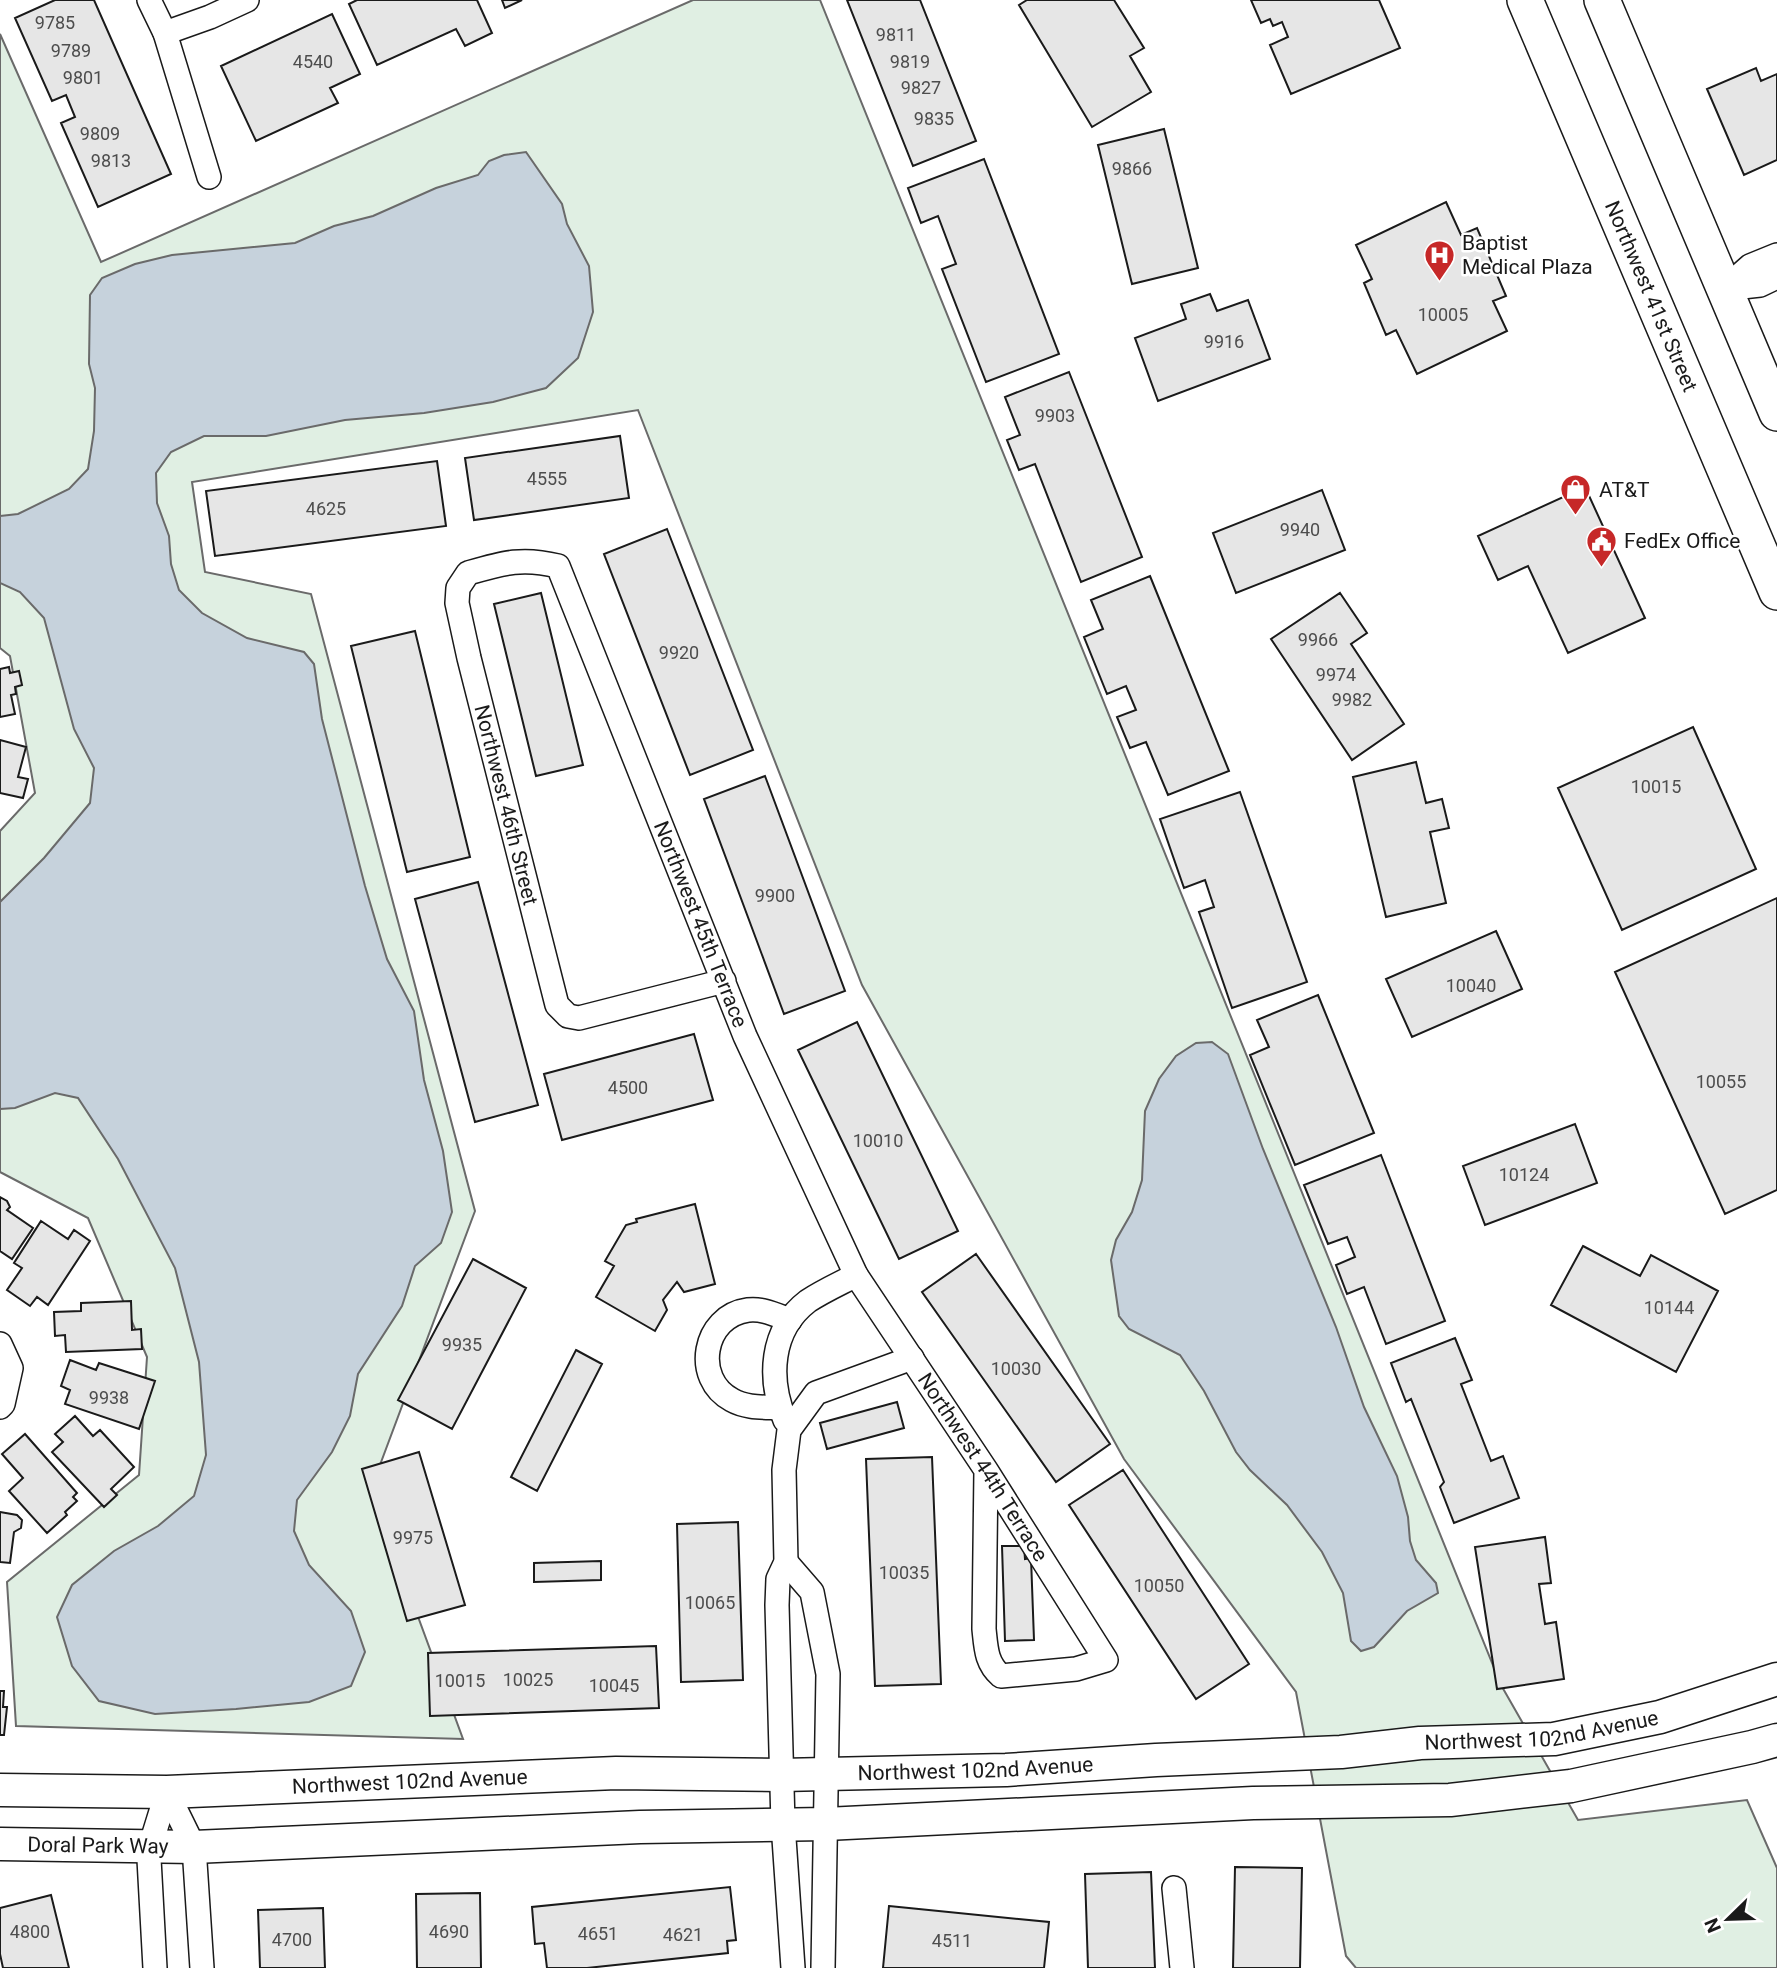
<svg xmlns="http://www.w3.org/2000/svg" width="1777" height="1968" font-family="Roboto,sans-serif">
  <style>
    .green { fill: #e0efe3; stroke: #6a6a6a; stroke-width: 2 }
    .water { fill: #c6d2dc; stroke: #6a6a6a; stroke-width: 2 }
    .building { fill: #e6e6e6; stroke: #1a1a1a; stroke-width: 2 }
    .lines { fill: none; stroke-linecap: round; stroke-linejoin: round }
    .street-casing { stroke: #1a1a1a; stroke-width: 26 }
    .secondary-casing { stroke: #1a1a1a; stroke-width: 35 }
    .primary-casing { stroke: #1a1a1a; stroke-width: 38 }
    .street { stroke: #fff; stroke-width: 23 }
    .secondary { stroke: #fff; stroke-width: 32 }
    .primary { stroke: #fff; stroke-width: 35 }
    .labels { text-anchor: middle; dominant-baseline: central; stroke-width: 5; stroke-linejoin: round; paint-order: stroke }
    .number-label { font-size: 18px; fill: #4d4d4d }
    .poi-label { font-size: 21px; fill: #1a1a1a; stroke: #fff; text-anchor: start }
    .street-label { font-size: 21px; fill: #1a1a1a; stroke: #fff }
  </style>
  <rect width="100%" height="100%" fill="#fff"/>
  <path class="green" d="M693,0H820L1501,1685L1578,1820L1747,1800L1777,1868V1968H1356L1346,1956L1296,1692L1124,1459L862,985L638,410L192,482L205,572L311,594L475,1211L371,1489L463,1739L16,1726L7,1582L139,1475L147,1357L88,1218L0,1172V831L35,793L10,656L0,648V34L101,262Z"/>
  <path class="water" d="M526,152L562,204L567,224L589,266L593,312L578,358L546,388L493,402L424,413L345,420L266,436H204L171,452L156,473L157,503L169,536L171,564L179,590L202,613L247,638L304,652L314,664L322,719L365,886L387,959L414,1011L424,1080L443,1151L452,1212L441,1243L415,1266L402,1306L358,1374L350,1416L332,1452L297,1500L294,1531L309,1565L351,1611L365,1652L351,1686L309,1702L236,1709L155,1714L99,1701L72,1666L57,1617L72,1585L114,1551L158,1526L194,1496L206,1455L199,1362L175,1268L118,1159L78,1098L55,1093L15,1108L0,1109V902L44,858L90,803L94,768L74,729L44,618L20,592L0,583V516L18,514L69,489L88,469L94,431L95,388L89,364L90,295L102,278L135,264L172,255L295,243L334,226L373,216L436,188L478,175L489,161L504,155Z
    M1212,1042L1228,1054L1263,1149L1336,1327L1364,1407L1397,1476L1408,1517L1410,1541L1416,1560L1436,1583L1438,1593L1407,1611L1374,1647L1361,1651L1351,1641L1343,1593L1322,1552L1287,1505L1250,1470L1236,1452L1204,1391L1180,1355L1129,1329L1119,1316L1111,1260L1116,1240L1132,1212L1142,1180L1145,1111L1159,1079L1176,1056L1196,1043Z"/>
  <path class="building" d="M55,0H94L171,174L98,207L61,123L75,117L66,95L52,101L15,18Z
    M357,0H477L492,33L465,46L456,29L377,65L349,4Z
    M502,0H522L505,8Z
    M847,0H920L976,141L913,166Z
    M1027,0H1114L1144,48L1130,56L1151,92L1092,127L1019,5Z
    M1251,0H1379L1400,48L1291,94L1270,45L1288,37L1282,22L1273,26L1270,19L1261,23Z
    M332,14L360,74L330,88L338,103L256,141L221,66Z
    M1756,68L1761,81L1777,74V160L1744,175L1707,89Z
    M1164,129L1198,268L1132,284L1098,145Z
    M984,159L1059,354L986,382L942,269L956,264L938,216L921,223L908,188Z
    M1446,202L1461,235L1477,228L1506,296L1493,301L1507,331L1417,374L1396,330L1386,335L1364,283L1372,279L1356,245Z
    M1210,294L1217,311L1248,300L1270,359L1158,401L1135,338L1186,319L1181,304Z
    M1069,372L1142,557L1081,582L1035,464L1019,470L1007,440L1020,435L1005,397Z
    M620,436L629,498L474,520L465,458Z
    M437,461L446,526L215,556L206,491Z
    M1585,487L1645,618L1568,653L1528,566L1498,580L1478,536Z
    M1322,490L1345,550L1236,593L1213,533Z
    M667,529L753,750L690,775L604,554Z
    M1150,576L1229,771L1168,795L1146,742L1130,748L1117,717L1136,710L1126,686L1107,694L1084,637L1103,629L1091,600Z
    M541,593L583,765L536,776L494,604Z
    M1340,593L1367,633L1351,644L1404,724L1352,760L1271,639Z
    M415,631L470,857L407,872L351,646Z
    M9,667L10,673L19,671L22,685L15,687L16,694L11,695L15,714L0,717V669Z
    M1693,727L1756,869L1622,930L1558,788Z
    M0,740L26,747L18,777L28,779L23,798L0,793Z
    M1416,762L1426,803L1442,799L1449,828L1430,832L1446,903L1386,917L1353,777Z
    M765,776L845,991L784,1014L704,799Z
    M1240,792L1307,982L1232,1008L1199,912L1214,907L1205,880L1184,888L1160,819Z
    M478,882L538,1105L475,1122L415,899Z
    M1777,898V1190L1725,1214L1615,972Z
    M1496,931L1522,989L1412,1037L1386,979Z
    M1318,995L1374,1133L1295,1165L1250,1055L1269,1047L1257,1020Z
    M857,1022L958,1231L899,1259L798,1050Z
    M694,1034L713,1100L562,1140L544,1074Z
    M1575,1124L1597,1183L1485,1225L1463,1166Z
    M1381,1155L1445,1321L1386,1344L1364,1287L1347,1294L1336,1265L1355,1257L1347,1237L1328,1244L1304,1185Z
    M0,1197L7,1201L10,1207L7,1210L33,1228L12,1259L0,1251Z
    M695,1204L715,1284L684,1292L677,1282L663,1300L667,1310L655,1331L596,1297L614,1266L605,1261L626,1225L637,1222L636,1219Z
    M41,1221L68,1239L74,1230L90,1241L48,1305L37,1297L30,1306L7,1290L22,1268L14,1263Z
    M1583,1246L1640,1276L1651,1255L1718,1291L1676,1372L1551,1305Z
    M976,1254L1110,1444L1056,1482L922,1292Z
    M473,1259L526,1288L452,1429L398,1400Z
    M131,1301L132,1330L141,1329L142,1349L66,1352L65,1335L55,1336L54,1312L81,1311V1303Z
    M1455,1338L1472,1380L1461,1384L1491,1461L1503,1456L1519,1498L1454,1523L1440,1487L1444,1482L1411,1399L1406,1402L1391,1363Z
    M576,1350L602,1364L537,1491L511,1477Z
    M70,1360L96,1370L99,1363L155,1381L139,1429L65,1404L70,1390L61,1386Z
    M897,1402L904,1428L827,1449L820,1423Z
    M75,1416L93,1436L100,1430L134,1467L111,1489L117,1495L104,1507L52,1452L63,1442L55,1434Z
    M25,1434L77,1493L73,1497L77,1501L65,1512L67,1515L47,1533L9,1491L23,1478L2,1454Z
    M419,1452L465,1605L407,1621L362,1469Z
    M932,1457L941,1684L875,1686L866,1459Z
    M1123,1470L1249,1664L1196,1699L1069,1505Z
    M0,1512L17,1515L22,1520L21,1528L14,1532L10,1563L0,1562Z
    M738,1522L743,1680L681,1682L677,1524Z
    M1545,1537L1551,1583L1539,1584L1545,1624L1556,1622L1564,1679L1497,1689L1475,1547Z
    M1002,1546H1024L1025,1559L1031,1558L1034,1640L1005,1641Z
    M601,1561V1580L534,1582V1563Z
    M656,1646L659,1708L430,1716L428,1653Z
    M0,1691H4L3,1707H7L4,1735H0Z
    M1235,1867L1302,1868L1300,1968H1233Z
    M1151,1872L1155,1968H1088L1085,1874Z
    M730,1887L736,1940L727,1941L728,1953L587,1968H547L544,1943L535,1944L532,1907Z
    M480,1893L481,1968H417L416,1894Z
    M51,1895L69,1968H3L0,1954V1908Z
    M889,1906L1049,1922L1044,1968H883Z
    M323,1908L325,1968H260L258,1910Z"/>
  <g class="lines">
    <defs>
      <g id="street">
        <path d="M149,0L165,33L209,177"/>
        <path d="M165,33L210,17L247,0"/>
        <path d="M1724,289L1750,266L1777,255"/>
        <path d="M1724,289L1760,285L1777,277"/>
        <path id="s1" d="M724,981L579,1018L568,1016L557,1005L469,658L457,603L458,588L468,573C503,563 522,557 558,566L745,1036L856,1275L986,1470L1106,1660L1076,1669L1001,1676C986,1663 986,1648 984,1629L986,1470"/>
        <path d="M0,1344L11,1368L3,1404L0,1407"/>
        <path d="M780,1408C764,1407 746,1408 732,1400C692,1379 703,1316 748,1310C762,1308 776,1315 790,1320"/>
        <path d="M785,1420C768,1379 770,1330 808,1301C823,1291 841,1283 856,1275"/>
        <path d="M786,1562L812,1592L828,1674L823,1968"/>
        <path d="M167,1792L194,1847L202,1968"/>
        <path d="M1174,1888L1182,1968"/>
        <path d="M155,1968L149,1859L150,1847L167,1792"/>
        <path d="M793,1968L783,1824L777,1605L778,1579L786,1562L784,1470L789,1430L816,1393L912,1358"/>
      </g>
      <g id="secondary">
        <path id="s2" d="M0,1790L167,1792L616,1773L781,1775L1006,1770L1156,1760L1341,1752L1420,1743L1554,1739L1660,1717L1777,1679"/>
        <path id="s3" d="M0,1844L194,1847L640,1827L826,1824L1253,1803L1450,1800L1571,1786L1752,1747L1777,1740"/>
      </g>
      <g id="primary">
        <path id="s4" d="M1525,0L1777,592"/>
        <path d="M1602,0L1777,413"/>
      </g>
    </defs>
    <use href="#street" class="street-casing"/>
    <use href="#secondary" class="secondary-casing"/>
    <use href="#primary" class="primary-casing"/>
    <use href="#street" class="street"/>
    <use href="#secondary" class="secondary"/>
    <use href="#primary" class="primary"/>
  </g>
  <defs>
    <symbol id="hospital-pin" viewBox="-11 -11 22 30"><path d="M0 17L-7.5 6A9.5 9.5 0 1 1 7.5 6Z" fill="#c62828" stroke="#fff"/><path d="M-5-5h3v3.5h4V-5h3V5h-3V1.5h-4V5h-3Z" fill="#fff"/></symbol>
    <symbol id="shop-pin" viewBox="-11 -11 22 30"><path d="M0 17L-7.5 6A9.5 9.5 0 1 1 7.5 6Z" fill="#c62828" stroke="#fff"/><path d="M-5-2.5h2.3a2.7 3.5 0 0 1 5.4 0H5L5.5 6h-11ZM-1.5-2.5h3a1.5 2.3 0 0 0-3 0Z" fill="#fff"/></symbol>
    <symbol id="civic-pin" viewBox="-11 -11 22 30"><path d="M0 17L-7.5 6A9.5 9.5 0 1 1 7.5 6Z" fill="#c62828" stroke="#fff"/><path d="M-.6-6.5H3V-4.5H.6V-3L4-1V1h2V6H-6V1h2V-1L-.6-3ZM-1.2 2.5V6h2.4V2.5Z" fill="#fff"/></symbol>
  </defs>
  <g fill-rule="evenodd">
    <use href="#hospital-pin" x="1422" y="238" width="35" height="47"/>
    <use href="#shop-pin" x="1558" y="472" width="35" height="47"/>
    <use href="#civic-pin" x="1584" y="524" width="35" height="47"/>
  </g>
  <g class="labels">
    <g class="number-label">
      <text x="55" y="22">9785</text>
      <text x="896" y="34">9811</text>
      <text x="71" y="50">9789</text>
      <text x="313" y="61">4540</text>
      <text x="910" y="61">9819</text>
      <text x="83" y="77">9801</text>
      <text x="921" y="87">9827</text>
      <text x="934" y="118">9835</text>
      <text x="100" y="133">9809</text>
      <text x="111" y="160">9813</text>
      <text x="1132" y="168">9866</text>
      <text x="1443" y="314">10005</text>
      <text x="1224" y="341">9916</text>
      <text x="1055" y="415">9903</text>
      <text x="547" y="478">4555</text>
      <text x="326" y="508">4625</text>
      <text x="1300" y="529">9940</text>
      <text x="1318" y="639">9966</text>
      <text x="679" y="652">9920</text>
      <text x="1336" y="674">9974</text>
      <text x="1352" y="699">9982</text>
      <text x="1656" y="786">10015</text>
      <text x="775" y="895">9900</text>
      <text x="1471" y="985">10040</text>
      <text x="1721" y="1081">10055</text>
      <text x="628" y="1087">4500</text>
      <text x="878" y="1140">10010</text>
      <text x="1524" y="1174">10124</text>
      <text x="1669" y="1307">10144</text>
      <text x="462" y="1344">9935</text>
      <text x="1016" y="1368">10030</text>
      <text x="109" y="1397">9938</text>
      <text x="413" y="1537">9975</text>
      <text x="904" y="1572">10035</text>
      <text x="1159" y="1585">10050</text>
      <text x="710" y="1602">10065</text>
      <text x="528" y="1679">10025</text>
      <text x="460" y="1680">10015</text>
      <text x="614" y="1685">10045</text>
      <text x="30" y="1931">4800</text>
      <text x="449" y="1931">4690</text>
      <text x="598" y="1933">4651</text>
      <text x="683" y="1934">4621</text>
      <text x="292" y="1939">4700</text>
      <text x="952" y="1940">4511</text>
    </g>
    <g class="poi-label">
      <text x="1462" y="243">Baptist<tspan x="1462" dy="24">Medical Plaza</tspan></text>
      <text x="1599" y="490">AT&amp;T</text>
      <text x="1624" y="541">FedEx Office</text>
    </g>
    <g class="street-label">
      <text stroke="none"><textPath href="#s4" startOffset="322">Northwest 41st Street</textPath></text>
      <text transform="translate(506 805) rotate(76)">Northwest 46th Street</text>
      <text stroke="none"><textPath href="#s1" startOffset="1101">Northwest 45th Terrace</textPath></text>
      <text stroke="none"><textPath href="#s1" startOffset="1715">Northwest 44th Terrace</textPath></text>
      <text stroke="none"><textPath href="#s2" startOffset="1544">Northwest 102nd Avenue</textPath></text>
      <text stroke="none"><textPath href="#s2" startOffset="976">Northwest 102nd Avenue</textPath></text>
      <text stroke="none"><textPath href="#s2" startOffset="410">Northwest 102nd Avenue</textPath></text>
      <text stroke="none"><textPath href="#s3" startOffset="98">Doral Park Way</textPath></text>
    </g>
  </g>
  <g transform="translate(1728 1919) rotate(247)" stroke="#ffffff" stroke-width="5" paint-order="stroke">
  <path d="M0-5L12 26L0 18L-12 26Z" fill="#1a1a1a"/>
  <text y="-10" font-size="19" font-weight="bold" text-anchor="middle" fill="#1a1a1a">N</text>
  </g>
</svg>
